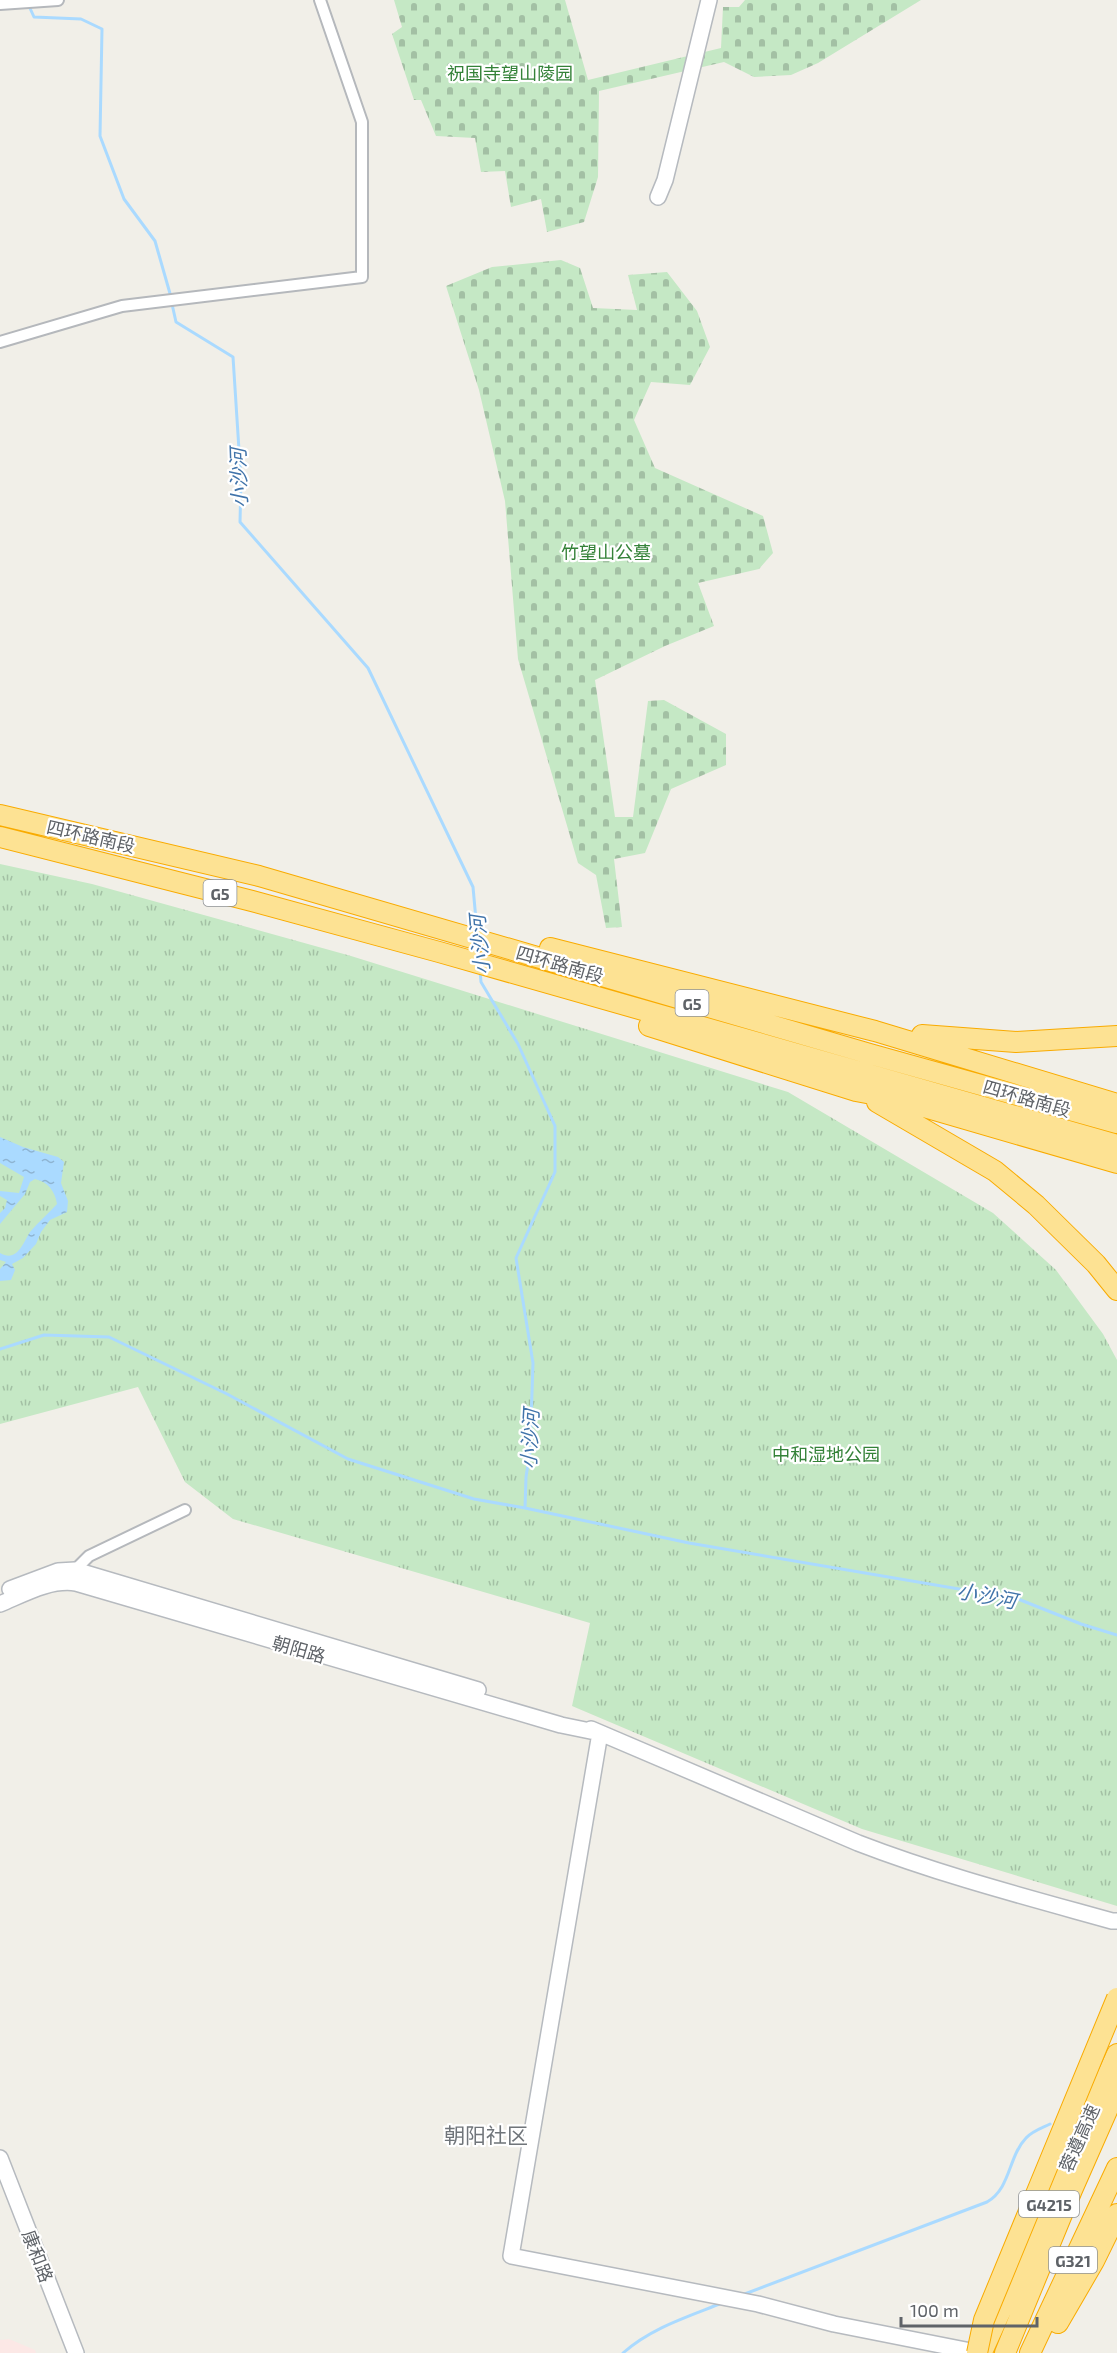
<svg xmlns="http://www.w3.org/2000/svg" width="1117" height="2353" font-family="'Exo 2','Noto Sans SC',sans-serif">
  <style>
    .medical { fill: #fce8e6 }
    .cemetery { fill: url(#cemetery-stones) }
    .park { fill: url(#park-tufts) }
    .water { fill: url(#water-ripples) }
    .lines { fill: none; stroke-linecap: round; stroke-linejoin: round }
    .stream { stroke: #aadaff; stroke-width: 3 }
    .street-casing { stroke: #b5b8bc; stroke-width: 14 }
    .secondary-casing { stroke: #b6babf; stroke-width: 18 }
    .highway-casing { stroke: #f9ab00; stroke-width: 22 }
    .street { stroke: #fff; stroke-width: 10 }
    .secondary { stroke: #fff; stroke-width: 15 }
    .highway { stroke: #fde293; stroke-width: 20 }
    .highway-bridge-casing { stroke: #f9ab00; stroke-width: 22; stroke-linecap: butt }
    .highway-bridge { stroke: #fde293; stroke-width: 20 }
    .labels { text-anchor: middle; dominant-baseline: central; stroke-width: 4.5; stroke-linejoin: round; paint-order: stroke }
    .shield { fill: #fff; stroke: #8f9295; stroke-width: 1.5 }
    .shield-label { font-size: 16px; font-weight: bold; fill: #5f6368 }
    .park-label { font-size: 18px; fill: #348238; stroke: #fff }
    .street-label { font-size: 18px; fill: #5f6368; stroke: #fff }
    .water-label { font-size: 20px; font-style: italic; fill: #4174aa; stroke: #fff }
    .quarter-label { font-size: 21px; fill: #70757a; stroke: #fff }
  </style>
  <defs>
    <pattern id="cemetery-stones" width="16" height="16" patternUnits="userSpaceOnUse" patternTransform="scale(1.5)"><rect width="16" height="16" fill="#c5e8c5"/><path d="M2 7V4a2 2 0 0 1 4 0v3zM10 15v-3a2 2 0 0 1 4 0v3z" fill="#a3c0a4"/></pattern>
    <pattern id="park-tufts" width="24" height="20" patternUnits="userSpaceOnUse" patternTransform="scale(1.5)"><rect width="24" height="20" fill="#c5e8c5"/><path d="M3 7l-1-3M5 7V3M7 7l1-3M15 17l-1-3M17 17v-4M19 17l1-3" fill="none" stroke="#a3c0a4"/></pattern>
    <pattern id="water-ripples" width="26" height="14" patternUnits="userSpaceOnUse" patternTransform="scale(1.5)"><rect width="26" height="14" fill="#aadaff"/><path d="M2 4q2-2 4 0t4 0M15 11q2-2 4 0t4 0" fill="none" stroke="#8eb4d2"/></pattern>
  </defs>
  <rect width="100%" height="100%" fill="#f1efe8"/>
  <path class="medical" d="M9,2339L35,2350L36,2353H0V2340Z"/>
  <path class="cemetery" d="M394,0H565L588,80L721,48L723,7H739L745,0H921L818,63L791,75L754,77L724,62L599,91L598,177L584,222L547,232L541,199L511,207L505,171L481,172L475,138L436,136L421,100H414L392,34L402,27Z
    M561,260L580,268L593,308L637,310L628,275L667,272L697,311L710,347L690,385L651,382L634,420L655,468L763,516L773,553L759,569L698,583L714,626L665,646L595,680L615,817H633L648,701L664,700L726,734V765L671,789L645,853L614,859L622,927L606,928L596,875L578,863L518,659L505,501L479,390L446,286L492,267Z"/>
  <path class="park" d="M0,864L92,884L351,956L788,1092L993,1213L1056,1270L1103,1334L1117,1360V1906L862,1829L572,1706L590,1623L233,1519L185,1482L138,1387L0,1424Z"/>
  <path class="water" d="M0,1137L23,1147L58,1157L64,1162L61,1183L68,1201L67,1212L50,1220L41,1232L36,1244L23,1258L12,1264L15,1270L11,1280L0,1281V1269L6,1262L0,1260V1253C17,1263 23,1243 30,1232C38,1222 49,1213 57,1204C55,1191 48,1182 35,1179L30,1182L25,1194L0,1224V1213L5,1208L7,1200L0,1196V1191L19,1193L24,1177L0,1163Z"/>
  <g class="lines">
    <path class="stream" d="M29,6L34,17L81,19L102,29L100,136L124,199L155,241L171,297
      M172,304L176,322L233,357L241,481L240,522L368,668L473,887L477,931
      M480,970L481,982L518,1044L555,1126V1172L516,1258L533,1363L530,1452L526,1477L525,1508L689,1543L1018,1599L1081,1624L1117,1635
      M0,1349L44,1335L109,1337L227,1394L348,1459L474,1499L525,1508
      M742,2295L987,2202C1011,2188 1008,2157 1026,2138C1032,2131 1042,2128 1050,2124
      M623,2353C651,2328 687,2317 722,2303"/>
    <defs>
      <path id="street" d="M0,4L58,0
        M0,342L122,306L362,277V122L320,0
        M75,1570L89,1556L185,1510"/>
      <path id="secondary" d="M658,197L665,180L709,0
        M10,1589L58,1571L75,1570L478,1690
        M0,1604C24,1594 50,1579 76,1583L561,1725L600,1733L511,2256L758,2304L834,2324L981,2353
        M591,1729L858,1843C941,1875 1026,1897 1112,1921H1117
        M0,2158L76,2353"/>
      <path id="highway" d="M0,815L259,876L870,1054L1117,1123
        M0,837L252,901L439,952L1117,1145
        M550,948L875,1031L1117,1104
        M649,1026L856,1091L893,1098L1117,1163
        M922,1035L1016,1042L1117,1036
        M877,1102L995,1171L1036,1205L1096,1264L1117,1290
        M1058,2323L1094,2261L1117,2214
        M982,2352L1117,2054
        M1005,2353L1072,2190L1117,2088
        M1030,2353L1117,2168"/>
    </defs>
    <use href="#street" class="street-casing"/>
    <use href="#secondary" class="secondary-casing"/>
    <use href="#highway" class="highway-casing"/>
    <use href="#street" class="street"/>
    <use href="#secondary" class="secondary"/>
    <use href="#highway" class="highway"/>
    <defs>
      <path id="highway-bridge" d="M977,2353L984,2320L1117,1998"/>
    </defs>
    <use href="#highway-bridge" class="highway-bridge-casing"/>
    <use href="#highway-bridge" class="highway-bridge"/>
  </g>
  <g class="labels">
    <g class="shield">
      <rect x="203.5" y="880" width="33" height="26" rx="4.5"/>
      <rect x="675.5" y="990" width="33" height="26" rx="4.5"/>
      <rect x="1019" y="2191" width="60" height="26" rx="4.5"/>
      <rect x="1049" y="2247" width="48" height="26" rx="4.5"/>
    </g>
    <g class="shield-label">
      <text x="220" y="893">G5</text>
      <text x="692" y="1003">G5</text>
      <text x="1049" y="2204">G4215</text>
      <text x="1073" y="2260">G321</text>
    </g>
    <g class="park-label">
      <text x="510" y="73">祝国寺望山陵园</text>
      <text x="606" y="552">竹望山公墓</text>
      <text x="826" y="1454">中和湿地公园</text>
    </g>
    <g class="street-label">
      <text transform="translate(91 836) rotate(13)">四环路南段</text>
      <text transform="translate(560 964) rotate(16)">四环路南段</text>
      <text transform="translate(1027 1098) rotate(16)">四环路南段</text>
      <text transform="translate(299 1649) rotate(16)">朝阳路</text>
      <text transform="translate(1079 2138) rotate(-66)">蓉遵高速</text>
      <text transform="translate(38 2256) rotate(69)">康和路</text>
    </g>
    <g class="water-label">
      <text transform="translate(238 478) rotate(-92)">小沙河</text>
      <text transform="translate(479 945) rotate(-95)">小沙河</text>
      <text transform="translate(529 1439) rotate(-87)">小沙河</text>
      <text transform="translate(987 1595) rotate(11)">小沙河</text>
    </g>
    <g class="quarter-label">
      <text x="486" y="2134">朝阳社区</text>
    </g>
  </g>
  <path d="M901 2317v9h136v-9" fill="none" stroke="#5f6368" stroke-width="3"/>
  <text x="910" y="2317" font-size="18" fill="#5f6368" stroke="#ffffff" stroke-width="4.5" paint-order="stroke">100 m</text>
</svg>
